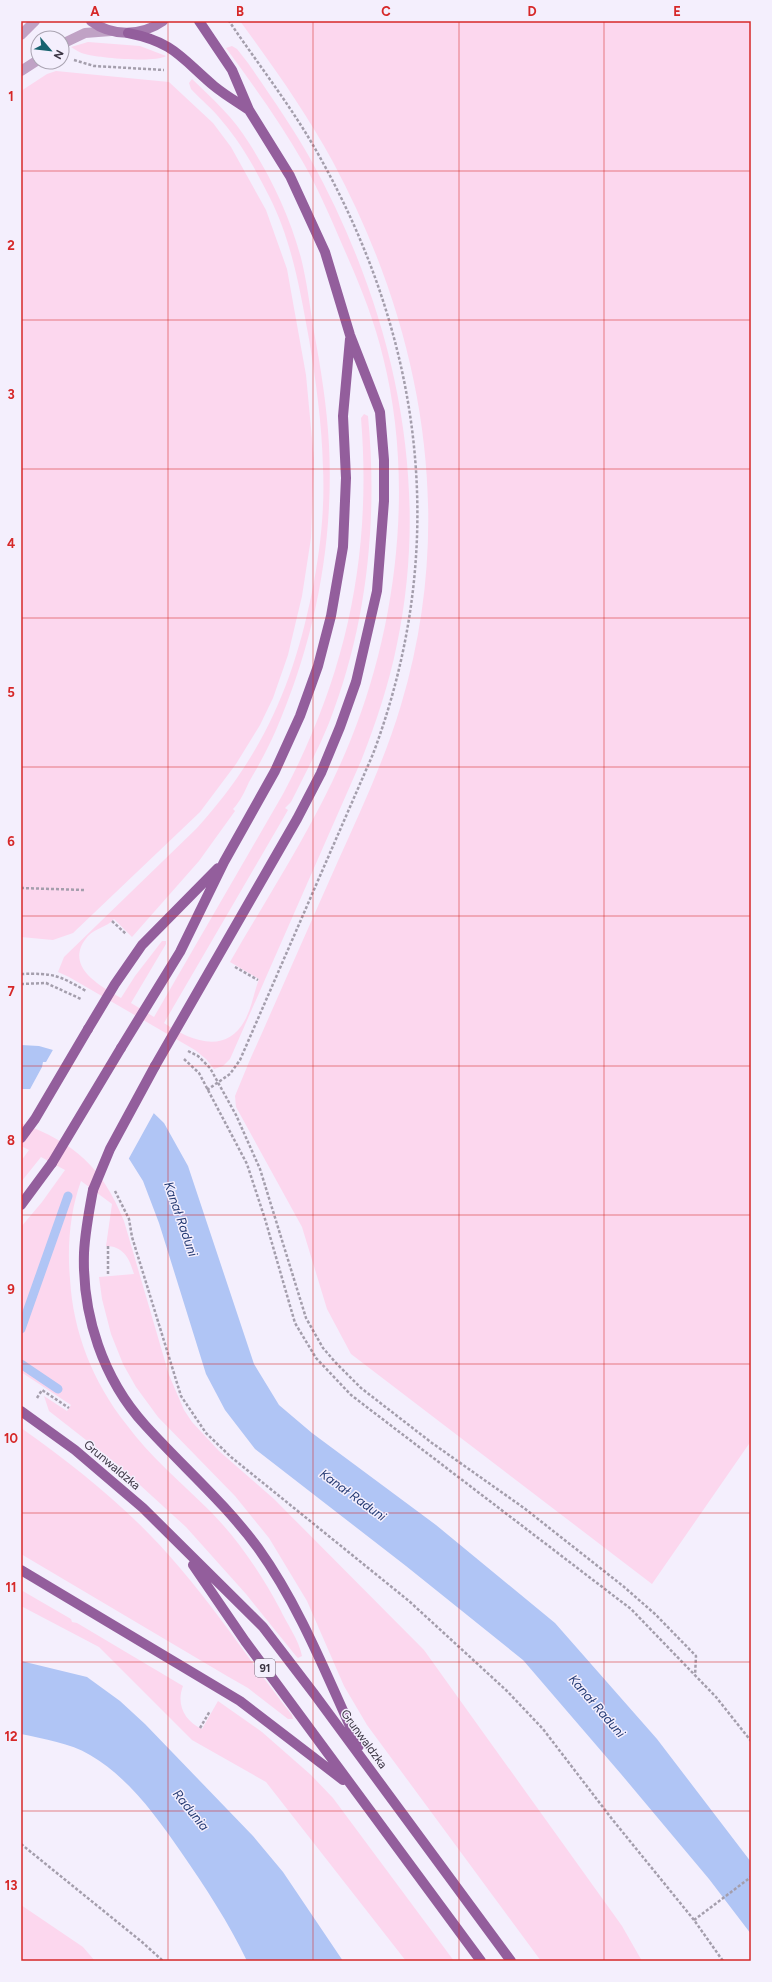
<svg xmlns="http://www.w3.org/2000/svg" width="772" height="1982" font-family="Figtree,sans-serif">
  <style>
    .green { fill: #fcd7ee }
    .water { fill: #b0c5f5 }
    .pier { fill: #f4effd }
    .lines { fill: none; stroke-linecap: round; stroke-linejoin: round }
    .stream { stroke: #b0c5f5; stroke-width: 9 }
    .path { stroke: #a49eac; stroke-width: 2.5; stroke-dasharray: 3 2; stroke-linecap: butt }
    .street { stroke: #c0a2c5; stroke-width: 10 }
    .secondary { stroke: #a67aae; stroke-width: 10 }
    .primary { stroke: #935e9c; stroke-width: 10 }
    .primary-bridge { stroke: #935e9c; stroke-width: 10 }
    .grid { fill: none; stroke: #d62828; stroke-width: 1; stroke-opacity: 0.55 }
    .labels { text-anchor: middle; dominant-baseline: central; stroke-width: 3; stroke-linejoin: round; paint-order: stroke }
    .shield { fill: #f4effd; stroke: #726c7a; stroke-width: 1 }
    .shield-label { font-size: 11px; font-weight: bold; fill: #3a3442 }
    .street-label { font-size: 12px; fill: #3a3442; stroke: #f4effd }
    .water-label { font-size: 13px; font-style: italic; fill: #263c75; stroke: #f4effd }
    .neatline { fill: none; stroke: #d62828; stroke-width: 1.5 }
    .grid-label { font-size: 13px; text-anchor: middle; font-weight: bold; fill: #d62828 }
  </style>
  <rect width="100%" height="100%" fill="#f4effd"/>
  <path class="green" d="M240,21H751V1441L652,1584L351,1354L327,1309L302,1227L236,1107L235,1096L249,1062C279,995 308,928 338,861C361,810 385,759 401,705C457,519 423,330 333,162C306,112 273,66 240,21Z
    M88,42L140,46L166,56C155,63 99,58 85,54C80,53 76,50 71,47Z
    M232,46L237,49L248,63C270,95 292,126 311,160C392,307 432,478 397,644C389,684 376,723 361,761L230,1059L223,1066L214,1069L206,1059L195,1050L69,977L58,972L64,957L197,828C262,756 293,686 312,592C320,552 325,509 323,468C322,424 316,382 309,339C300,290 292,241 269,196C256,170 241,143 222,121C213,109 201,100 191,89L189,83L192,79C213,99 234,118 249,143C272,179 290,217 301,258C307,282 310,307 314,332C321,369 327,407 329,445C334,543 315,640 276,730C268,748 259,765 249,782C245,791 240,802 233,809L235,811L199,861L132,937L114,919C107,927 96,928 88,936C62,966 100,986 121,998L135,976L162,941H166V944L131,1003L154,1017L283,794C347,674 372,554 361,418L364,414L368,416C378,520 367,626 329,723C318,750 304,776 291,802L285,808L288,810L164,1023C189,1040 226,1056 245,1020C252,1007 254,992 259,979L230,962C272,889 320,817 351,739C398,623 414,479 383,357C375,323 362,290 348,258C334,226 321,194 304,164C281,123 253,85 226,48Z
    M56,71L169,82L213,123L231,147L266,210L287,269L306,375L314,460L311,538L302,596L288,655L273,698L260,725L236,764L200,812L73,933L53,940L21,937V91L47,74Z
    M21,1123C75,1143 102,1167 124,1221L169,1375L184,1410L192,1422L219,1451L274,1499L424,1650L622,1926L642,1961H541L367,1725L344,1686L307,1601L269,1538L235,1496L158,1417L136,1387L123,1364L111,1334L102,1299L99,1277L134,1274L133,1271C129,1257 122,1246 106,1246L112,1204L81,1181C70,1211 67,1247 70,1279C73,1332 93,1382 126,1424C150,1457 183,1484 212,1513C239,1541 262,1575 280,1609C287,1624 299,1640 302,1656L298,1658L296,1656L246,1594L186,1527L118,1465L49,1411L44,1396L67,1411L71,1405L21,1372V1227L42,1202L65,1170L41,1157L21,1182V1161L29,1150L21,1146Z
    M21,1428C78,1468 135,1514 180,1568C220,1615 254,1667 292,1715L293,1719H288L248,1688L227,1676L21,1554Z
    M21,1590L71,1619L72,1622L77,1623L183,1686C176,1704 184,1721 202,1729L218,1701L262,1732L311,1775L333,1798L454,1961H406L266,1782L192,1740L99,1647L21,1606Z
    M21,1905L83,1947L95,1961H21Z"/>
  <path class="water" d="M21,1045L39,1046L74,1056L135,1095L164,1123L188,1166L254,1364L279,1405L312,1433L436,1525L555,1623L657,1739L751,1862V1934L709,1879L621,1774L523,1660L406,1566L255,1449L225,1410L206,1374L159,1223L143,1181L121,1146L102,1125L60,1099L32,1089H21Z
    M21,1661L87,1677L120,1701L145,1724L253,1836L283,1872L343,1961H247C228,1922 206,1888 181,1852C156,1816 129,1778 90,1755C70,1743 44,1739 21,1734Z"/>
  <path class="pier" d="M54,1048L74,1054L108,1072L137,1093L155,1111L128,1160L119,1147L101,1127L59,1100L29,1091L42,1067L43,1062H46Z"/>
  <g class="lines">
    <path class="stream" d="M21,1329L68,1196
      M21,1364L58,1389"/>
    <path class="path" d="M74,60L94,66L164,70
      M21,888L84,890
      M112,921L126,934
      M235,967L258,980
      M21,974C53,973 59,975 86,991
      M21,984L46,983L81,999
      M188,1051L198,1056L210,1068L236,1115L260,1169L306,1318L323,1348L336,1363L361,1388L432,1443L524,1508L623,1586L655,1614L696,1656L695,1676
      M184,1059L199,1073L247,1164L265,1219L295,1323L316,1358L351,1395L631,1609L716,1697L751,1741
      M207,1090L230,1074L240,1060L373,754C450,548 424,341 317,152C291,106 258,64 229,21
      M115,1191L129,1219L132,1237L181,1396L206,1433L231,1457L409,1601L507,1691L543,1729L612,1819L694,1920L723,1961
      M108,1246V1274
      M37,1398L42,1390L69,1408
      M200,1728L210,1711
      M21,1844L142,1942L163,1961
      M694,1920L751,1877"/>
    <path class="street" d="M21,35L35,21
      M62,44L85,33L111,31
      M21,71L38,60"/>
    <path class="secondary" d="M91,21C112,37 142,36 163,21"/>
    <path class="primary" d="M128,33C174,42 181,58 214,86C225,95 237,102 249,110
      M88,1029L115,984L142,945L218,868
      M121,1048L180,952L224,862L275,771L300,716L318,666L331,616L343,547L346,478L343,416L350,339
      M155,1066L297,819L321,773L340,727L356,682L377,591L384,501V460L380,412L350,335L325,252L290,176L249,110L232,70L199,21
      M93,1190C89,1211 85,1232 84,1253C82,1315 103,1379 145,1425C182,1466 225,1503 258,1548C301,1608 328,1679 359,1746
      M21,1205L52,1163
      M21,1411L75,1450L143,1508L263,1627L315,1695L511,1961
      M193,1565L245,1641L481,1961
      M21,1570L240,1701L343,1780"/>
    <path class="primary-bridge" d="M21,1138L35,1119L88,1029
      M52,1163L121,1048
      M93,1190L110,1149L155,1066"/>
  </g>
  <path class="grid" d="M168,21V1961M313,21V1961M459,21V1961M604,21V1961M21,171H751M21,320H751M21,469H751M21,618H751M21,767H751M21,916H751M21,1066H751M21,1215H751M21,1364H751M21,1513H751M21,1662H751M21,1811H751"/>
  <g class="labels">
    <rect class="shield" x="255" y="1659" width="20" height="18" rx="3"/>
    <g class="shield-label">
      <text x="265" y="1668">91</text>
    </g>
    <g class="street-label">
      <text transform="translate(112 1465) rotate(40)">Grunwaldzka</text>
      <text transform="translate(364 1739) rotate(54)">Grunwaldzka</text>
    </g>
    <g class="water-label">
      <text transform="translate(181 1219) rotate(71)">Kanał Raduni</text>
      <text transform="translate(353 1495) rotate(36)">Kanał Raduni</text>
      <text transform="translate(597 1706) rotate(49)">Kanał Raduni</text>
      <text transform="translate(191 1810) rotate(51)">Radunia</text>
    </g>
  </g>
  <rect width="772" height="1982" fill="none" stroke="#f4effd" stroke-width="44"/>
  <g transform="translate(50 50) rotate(118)"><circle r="19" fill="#f4effd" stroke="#aaa4b2"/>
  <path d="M0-3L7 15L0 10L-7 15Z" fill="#18636f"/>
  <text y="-6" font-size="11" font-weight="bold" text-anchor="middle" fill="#3a3442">N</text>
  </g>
  <rect x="22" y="22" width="728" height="1938" class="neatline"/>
  <g class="grid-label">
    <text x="95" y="16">A</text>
    <text x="240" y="16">B</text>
    <text x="386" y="16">C</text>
    <text x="532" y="16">D</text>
    <text x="677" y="16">E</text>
    <text x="11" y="101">1</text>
    <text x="11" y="250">2</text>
    <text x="11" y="399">3</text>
    <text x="11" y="548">4</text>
    <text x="11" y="697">5</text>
    <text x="11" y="846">6</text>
    <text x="11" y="996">7</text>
    <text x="11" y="1145">8</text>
    <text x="11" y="1294">9</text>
    <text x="11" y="1443">10</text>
    <text x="11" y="1592">11</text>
    <text x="11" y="1741">12</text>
    <text x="11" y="1890">13</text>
  </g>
</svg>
